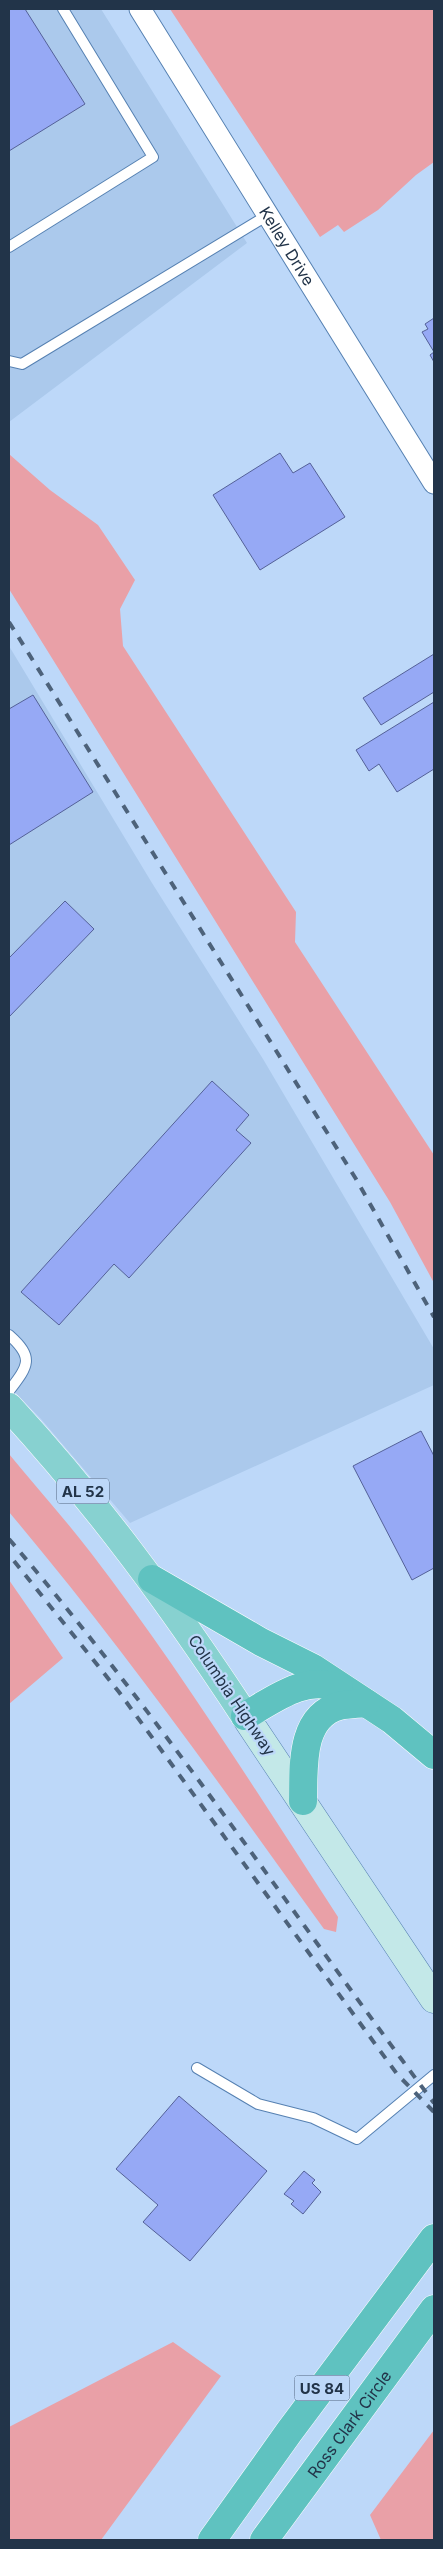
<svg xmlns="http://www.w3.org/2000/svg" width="443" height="2549" font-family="Inter,sans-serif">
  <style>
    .built { fill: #abc9ec }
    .green { fill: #e9a0a7 }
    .building { fill: #96a9f5; stroke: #546198 }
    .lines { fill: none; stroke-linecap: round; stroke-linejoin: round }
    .service-casing { stroke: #5681b2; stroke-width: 12 }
    .minor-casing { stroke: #5681b2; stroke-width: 23 }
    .secondary-casing { stroke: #5681b2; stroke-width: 29 }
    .primary-casing { stroke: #fff; stroke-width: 29 }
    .trunk-casing { stroke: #fff; stroke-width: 29 }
    .service { stroke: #fff; stroke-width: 10 }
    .minor { stroke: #fff; stroke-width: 21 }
    .secondary { stroke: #c3e8e8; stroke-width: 28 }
    .primary { stroke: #87d1d0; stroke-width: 28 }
    .trunk { stroke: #5fc2c0; stroke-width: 28 }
    .rail { stroke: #4d627a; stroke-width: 4; stroke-dasharray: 9 9; stroke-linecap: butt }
    .labels { text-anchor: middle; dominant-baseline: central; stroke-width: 4.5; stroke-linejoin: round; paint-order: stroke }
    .shield { fill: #bdd8f9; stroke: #50657e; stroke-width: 1 }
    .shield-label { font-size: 15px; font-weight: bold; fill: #223449 }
    .street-label { font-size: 16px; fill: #223449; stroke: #bdd8f9 }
  </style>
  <rect width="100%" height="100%" fill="#bdd8f9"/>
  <path class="built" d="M9,9H101L247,243L9,422Z
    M9,646L152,883L263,1059L434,1349V1385L130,1523L41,1419L9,1386Z"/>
  <path class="green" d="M170,9H434V162L416,175L378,210L344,232L338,225L320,237Z
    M9,454L50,490L98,525L135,580L120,609L123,646L296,912L295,942L434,1155V1283L390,1202L9,589Z
    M9,1454C36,1487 65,1519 91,1553C180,1669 258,1794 338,1917L336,1932L324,1929C222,1787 121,1645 9,1512Z
    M9,1580L63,1658L9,1704Z
    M173,2342L221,2376L101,2540H9V2427Z
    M434,2430V2540H381L370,2515Z"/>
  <path class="building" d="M9,9H25L85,104L9,151Z
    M434,318V362L430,355L434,352L422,332L428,329L425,324Z
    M280,453L293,473L310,463L345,517L260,570L213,495Z
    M434,654V692L381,725L363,698Z
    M33,695L93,792L9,845V709Z
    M434,702V769L397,792L379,764L369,771L356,750Z
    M65,901L94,929L9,1017V958Z
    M212,1081L249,1115L236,1130L251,1143L129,1278L114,1264L59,1325L21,1292Z
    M421,1431L434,1456V1568L412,1580L353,1466Z
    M179,2096L267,2171L190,2261L143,2222L158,2205L116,2169Z
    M304,2171L315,2180L312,2183L321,2192L303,2214L291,2204L294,2201L284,2194Z"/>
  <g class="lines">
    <defs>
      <path id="service" d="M9,247L153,157L63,9
        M9,361L22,364L268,215
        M9,1335C35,1358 28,1366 9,1391
        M197,2068L258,2104L313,2118L357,2139L434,2075"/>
      <g id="minor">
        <path id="s1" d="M140,9L434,483"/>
      </g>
      <path id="secondary" d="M245,1716L434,1999"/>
      <path id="primary" d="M9,1407C99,1505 172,1605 245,1716"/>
      <g id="trunk">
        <path d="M152,1579L261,1642L313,1668L392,1720L434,1755"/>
        <path d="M245,1716C275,1699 304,1675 339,1688"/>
        <path d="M303,1801C304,1769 299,1717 339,1706C348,1704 358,1704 366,1703"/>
        <path d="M212,2540L289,2432L434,2238"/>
        <path id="s2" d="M264,2540L434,2309"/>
      </g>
    </defs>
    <use href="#service" class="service-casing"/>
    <use href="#minor" class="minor-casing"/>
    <use href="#secondary" class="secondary-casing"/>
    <use href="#primary" class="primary-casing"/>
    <use href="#trunk" class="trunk-casing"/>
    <use href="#service" class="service"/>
    <use href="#minor" class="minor"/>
    <use href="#secondary" class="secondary"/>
    <use href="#primary" class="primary"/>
    <use href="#trunk" class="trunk"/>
    <path class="rail" d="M9,622L356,1179L434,1317
      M9,1539C162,1718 293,1915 434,2103
      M14,1561L119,1692L397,2074L434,2112"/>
  </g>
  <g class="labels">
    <g class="shield">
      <rect x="57" y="1478.5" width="52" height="25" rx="4"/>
      <rect x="294.5" y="2375.5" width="55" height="25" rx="4"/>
    </g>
    <g class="shield-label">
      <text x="83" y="1491">AL 52</text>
      <text x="322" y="2388">US 84</text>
    </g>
    <g class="street-label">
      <text stroke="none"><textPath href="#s1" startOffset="279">Kelley Drive</textPath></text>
      <text transform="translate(232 1695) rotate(56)">Columbia Highway</text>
      <text stroke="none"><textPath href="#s2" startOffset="144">Ross Clark Circle</textPath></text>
    </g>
  </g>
  <rect width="443" height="2549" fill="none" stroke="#223449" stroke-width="20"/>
</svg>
